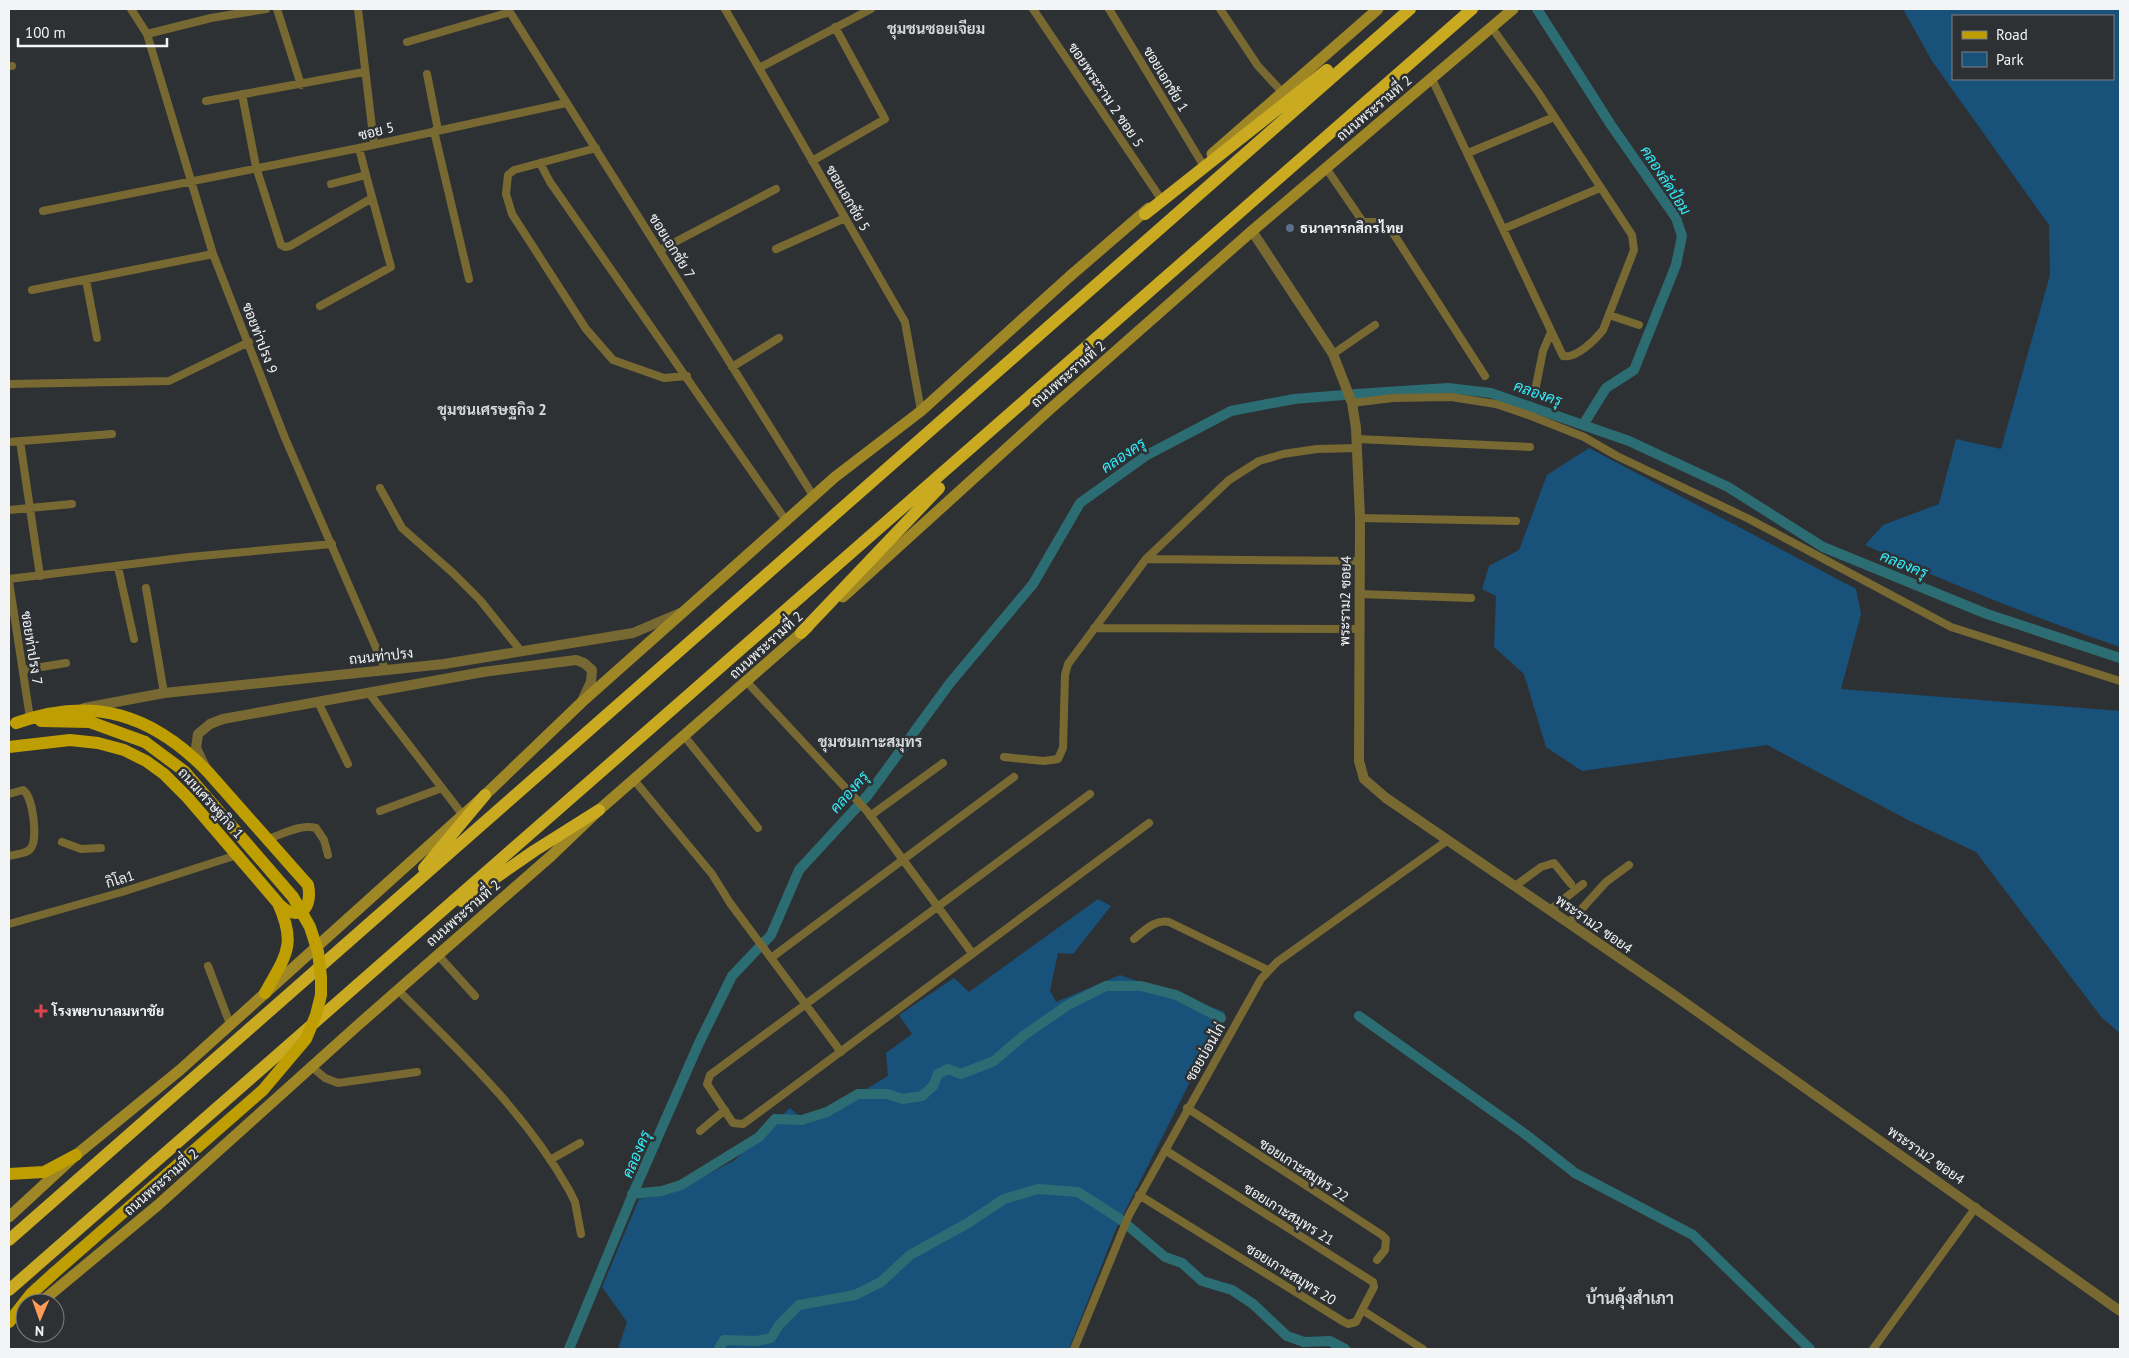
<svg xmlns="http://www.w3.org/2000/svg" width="2129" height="1358" font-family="'PT Sans',Sarabun,sans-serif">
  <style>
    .green { fill: #18527a; fill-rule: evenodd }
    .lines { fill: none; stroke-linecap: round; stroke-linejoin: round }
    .canal { stroke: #2b6d73; stroke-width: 10 }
    .minor { stroke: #786932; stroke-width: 8 }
    .tertiary { stroke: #786932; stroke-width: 10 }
    .secondary { stroke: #a08725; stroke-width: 11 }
    .primary { stroke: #bf9e02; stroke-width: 12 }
    .trunk { stroke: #c9aa21; stroke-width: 12 }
    .primary-bridge { stroke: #bf9e02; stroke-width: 12 }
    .service-dot { fill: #5c6f8a; stroke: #2e3134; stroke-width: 2 }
    .health-dot { fill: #e0444e; stroke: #2e3134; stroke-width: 2 }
    .labels { text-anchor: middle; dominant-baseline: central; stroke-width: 5; stroke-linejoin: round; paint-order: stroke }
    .street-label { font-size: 14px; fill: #f2f4f6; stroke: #2e3134 }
    .poi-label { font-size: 14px; font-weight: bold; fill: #f2f4f6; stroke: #2e3134; text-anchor: start }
    .neighbourhood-label { font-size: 15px; font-weight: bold; fill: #d5dadd; stroke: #2e3134 }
    .water-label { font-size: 15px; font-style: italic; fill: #31effd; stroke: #2e3134 }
    .quarter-label { font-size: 16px; font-weight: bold; fill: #d5dadd; stroke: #2e3134 }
  </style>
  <rect width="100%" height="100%" fill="#2e3134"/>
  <path class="green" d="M1903,9H2120V647C2033,617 1948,583 1865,545L1883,525L1939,504L1956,439L2001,449L2050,275L2049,225L1932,61ZM1953,16H2113V79H1953Z
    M1589,448L1856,589L1861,614L1841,689L2120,711V1033L2102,1018L1976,852L1910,821L1767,745L1582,771L1546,747L1524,674L1494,647L1496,596L1482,589L1489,566L1519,550L1547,475Z
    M1098,899L1111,906L1073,954L1058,953L1050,991L1056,1002L1120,975L1225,1012L1115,1231L1069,1349H618L627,1322L602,1287L639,1199L670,1194L735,1160L790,1108L808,1124L888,1076L886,1053L912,1034L899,1015L954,978L969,992Z"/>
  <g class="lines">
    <path class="canal" d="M1537,9L1611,125L1676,218L1682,236L1676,265L1634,370L1606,388L1583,425
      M1359,1016L1525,1134L1575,1173L1693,1235L1810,1349
      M632,1194L662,1191L681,1185L759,1137L775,1119L802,1120L827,1112L858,1094H887L903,1099L922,1096L933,1086L938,1074L948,1069L961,1074L994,1061L1023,1036L1068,1005L1106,986H1141L1176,995L1221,1018
      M569,1349L635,1189L699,1043L732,976L771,935L799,870L868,795L950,683L1033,584L1080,503L1147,455L1231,411L1294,399L1356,394L1448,388L1491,393L1629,441L1728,487L1823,547L1987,614L2120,658
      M719,1349L724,1340L757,1341L771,1338L779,1325L799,1305L855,1295L881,1282L910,1255L968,1223L1004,1199L1038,1189L1078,1192L1120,1219L1165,1257L1182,1263L1202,1281L1232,1290L1253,1304L1287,1336L1304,1342L1330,1341L1345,1349"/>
    <path class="minor" d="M131,9L147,34L213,254L285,438L386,671
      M277,9L301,85
      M358,9L374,144
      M508,9L814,497
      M725,9L905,322L921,411
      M1033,9L1159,196
      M1109,9L1202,163
      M1220,9L1258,66L1283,93
      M147,34L211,18L266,9
      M407,42L510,12
      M9,66H12
      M759,68L871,9
      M427,74L438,130
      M1432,79L1563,356C1576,359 1595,340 1603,330L1634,250L1632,235L1538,92L1492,28
      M242,94L256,167L281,245L285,247L290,246L372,198
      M206,101L364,72
      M434,131L469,279
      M359,148L366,175
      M596,148L514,170L508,175L506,194L512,214L586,329L613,360L664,378L687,376
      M1468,153L1554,117
      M812,161L885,119L835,27
      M540,163L550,182L787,522
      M1326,168L1363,222H1379L1393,233L1485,376
      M43,211L359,148L566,103
      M1503,229L1600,188
      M776,249L845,218
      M660,250L776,189
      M86,280L97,338
      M32,290L213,254
      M320,306L391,267L366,175L331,184
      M1609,315L1639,325
      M1333,354L1375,325
      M732,367L779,338
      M9,384L169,381L249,342
      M1534,396L1543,351L1551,332
      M1352,403L1393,398L1451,397L1496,404L1531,416L1584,437L1617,456L1749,519L1951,627L2120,681
      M1357,439L1530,447
      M20,441L40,576
      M9,442L112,434
      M380,488L402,528L453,573L480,600L521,651
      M9,510L72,504
      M1360,518L1516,521
      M1146,559L1360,561
      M118,567L134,639
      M9,579L189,557L332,544
      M9,581L30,718
      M146,588L164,693
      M1359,594L1471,598
      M1094,628L1358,629
      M23,670L66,663
      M747,682L867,811L972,953
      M369,693L462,814
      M318,702L348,764
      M685,737L758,828
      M1004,757L1044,761L1058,759L1063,748L1065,675L1068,664L1146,559L1229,480L1259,461L1283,454L1317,449L1357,448
      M634,780L712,874L730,903L841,1052
      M9,794L23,790C33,796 38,839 31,848C27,854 16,854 9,856
      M1090,794L710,1075L707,1084L733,1123L743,1124L1149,823
      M380,811L442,788
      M870,816L943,763
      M268,839C283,834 300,824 316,828L324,840L328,855
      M62,842L81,849L101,848
      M1515,886L1541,867L1554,863L1571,884
      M1550,910L1583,884
      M1569,923L1606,882L1629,865
      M9,924L122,892L237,855
      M1134,939C1145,930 1155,919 1169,922L1268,970
      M438,955L475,996
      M771,958L1014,777
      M208,966L230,1024
      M398,990C462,1054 524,1111 569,1190L575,1202L581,1234
      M312,1067L325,1078L338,1083L417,1072
      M1187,1108L1382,1235L1386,1239L1385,1250L1377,1260
      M700,1131L725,1110
      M1165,1150L1373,1282L1374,1287L1362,1310
      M550,1160L580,1143
      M1139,1195L1344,1322L1348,1324L1356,1322L1362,1310L1423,1349
      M1074,1349L1129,1215L1261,979L1277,962L1448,840
      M1873,1349L1976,1207"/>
    <path class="tertiary" d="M1252,231L1333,354L1352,403L1356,428L1360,518L1359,761L1364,779L1386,798L1674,995L2120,1311
      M84,708L164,693L444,664L633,633L680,613
      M205,767L196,748L198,734L210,724L223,719L483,672L576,660L584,663L592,670L591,682L582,701"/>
    <path class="secondary" d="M1212,154L1378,9
      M843,597L1049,410L1252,231L1513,9
      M9,1217L76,1155L180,1070L485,795L582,702L835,477L921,411L1069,277L1149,208
      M40,1303L158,1205L357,1026L551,856L599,810L808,627"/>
    <path class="primary" d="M41,721L90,722L145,742
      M16,723C94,695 153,715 208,772L308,885C313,908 299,923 280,905
      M9,747L70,740L98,743L124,750L146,761L164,774L188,798L278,903C297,945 286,955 265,993
      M9,1174L44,1172L76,1155
      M9,1322L31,1294L54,1273"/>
    <path class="trunk" d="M1145,214L1327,70
      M801,633L939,488
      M424,868L485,795
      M462,901L534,851L599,810
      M9,1240L1410,9
      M9,1290C495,861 986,438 1472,9"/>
    <path class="primary-bridge" d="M54,1273L263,1090L306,1039L316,1015L321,995V977L318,952L310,927L293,897L184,771L145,742"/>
  </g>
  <circle class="service-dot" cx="1290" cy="228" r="5"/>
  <path class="health-dot" d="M38.5 1003.5h5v5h5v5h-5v5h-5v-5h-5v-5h5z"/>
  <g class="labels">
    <g class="street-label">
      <text transform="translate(1166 79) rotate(59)">ซอยเอกชัย 1</text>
      <text transform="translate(1106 95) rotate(56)">ซอยพระราม 2 ซอย 5</text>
      <text transform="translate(1374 108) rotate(-40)">ถนนพระรามที่ 2</text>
      <text transform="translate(376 131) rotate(-14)">ซอย 5</text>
      <text transform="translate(848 198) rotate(60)">ซอยเอกชัย 5</text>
      <text transform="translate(672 246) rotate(58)">ซอยเอกชัย 7</text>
      <text transform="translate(260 338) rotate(69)">ซอยท่าปรง 9</text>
      <text transform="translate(1068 374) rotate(-41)">ถนนพระรามที่ 2</text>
      <text transform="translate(1345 601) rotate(-89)">พระราม2 ซอย4</text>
      <text transform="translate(766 645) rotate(-42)">ถนนพระรามที่ 2</text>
      <text transform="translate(32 648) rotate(81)">ซอยท่าปรง 7</text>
      <text transform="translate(381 656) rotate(-6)">ถนนท่าปรง</text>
      <text transform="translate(211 803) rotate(48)">ถนนเศรษฐกิจ 1</text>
      <text transform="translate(120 879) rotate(-17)">กิโล1</text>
      <text transform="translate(463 913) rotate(-41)">ถนนพระรามที่ 2</text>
      <text transform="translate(1594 924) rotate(35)">พระราม2 ซอย4</text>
      <text transform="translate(1205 1052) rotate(-60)">ซอยบ่อนไก่</text>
      <text transform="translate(1926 1155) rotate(35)">พระราม2 ซอย4</text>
      <text transform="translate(1304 1170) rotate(33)">ซอยเกาะสมุทร 22</text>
      <text transform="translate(161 1182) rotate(-41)">ถนนพระรามที่ 2</text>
      <text transform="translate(1289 1214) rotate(32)">ซอยเกาะสมุทร 21</text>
      <text transform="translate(1291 1274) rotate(32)">ซอยเกาะสมุทร 20</text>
    </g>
    <g class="poi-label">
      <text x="1300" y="228">ธนาคารกสิกรไทย</text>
      <text x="52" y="1011">โรงพยาบาลมหาชัย</text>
    </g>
    <g class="neighbourhood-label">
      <text x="936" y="28">ชุมชนซอยเจียม</text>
      <text x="492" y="409">ชุมชนเศรษฐกิจ 2</text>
      <text x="870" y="741">ชุมชนเกาะสมุทร</text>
    </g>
    <g class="water-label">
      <text transform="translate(1666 180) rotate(57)">คลองลัดป้อม</text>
      <text transform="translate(1538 393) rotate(19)">คลองครุ</text>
      <text transform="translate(1123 455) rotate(-34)">คลองครุ</text>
      <text transform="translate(1904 564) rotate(22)">คลองครุ</text>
      <text transform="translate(849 792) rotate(-49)">คลองครุ</text>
      <text transform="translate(636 1154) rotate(-67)">คลองครุ</text>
    </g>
    <g class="quarter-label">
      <text x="1630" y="1298">บ้านคุ้งสำเภา</text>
    </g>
  </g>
  <rect width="2129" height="1358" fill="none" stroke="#f2f4f6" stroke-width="20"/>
  <rect x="1952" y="15" width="162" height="65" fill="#2e3134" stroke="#7c7f82"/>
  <rect x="1962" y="31" width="25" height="8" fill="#bf9e02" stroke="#7c7f82"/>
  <text x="1996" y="40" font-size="15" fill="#f2f4f6">Road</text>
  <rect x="1962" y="52" width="25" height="15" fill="#18527a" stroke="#7c7f82"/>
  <text x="1996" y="65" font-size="15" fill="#f2f4f6">Park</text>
  <g transform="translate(40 1318) rotate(182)"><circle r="24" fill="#2e3134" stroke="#7c7f82"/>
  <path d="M0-4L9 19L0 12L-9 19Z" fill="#fe9c57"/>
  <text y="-8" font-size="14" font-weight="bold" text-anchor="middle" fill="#f2f4f6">N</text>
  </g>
  <path d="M18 38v8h149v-8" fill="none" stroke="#f2f4f6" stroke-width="2.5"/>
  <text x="25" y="38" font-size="15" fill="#f2f4f6" stroke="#2e3134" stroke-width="4" paint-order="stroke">100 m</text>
</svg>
